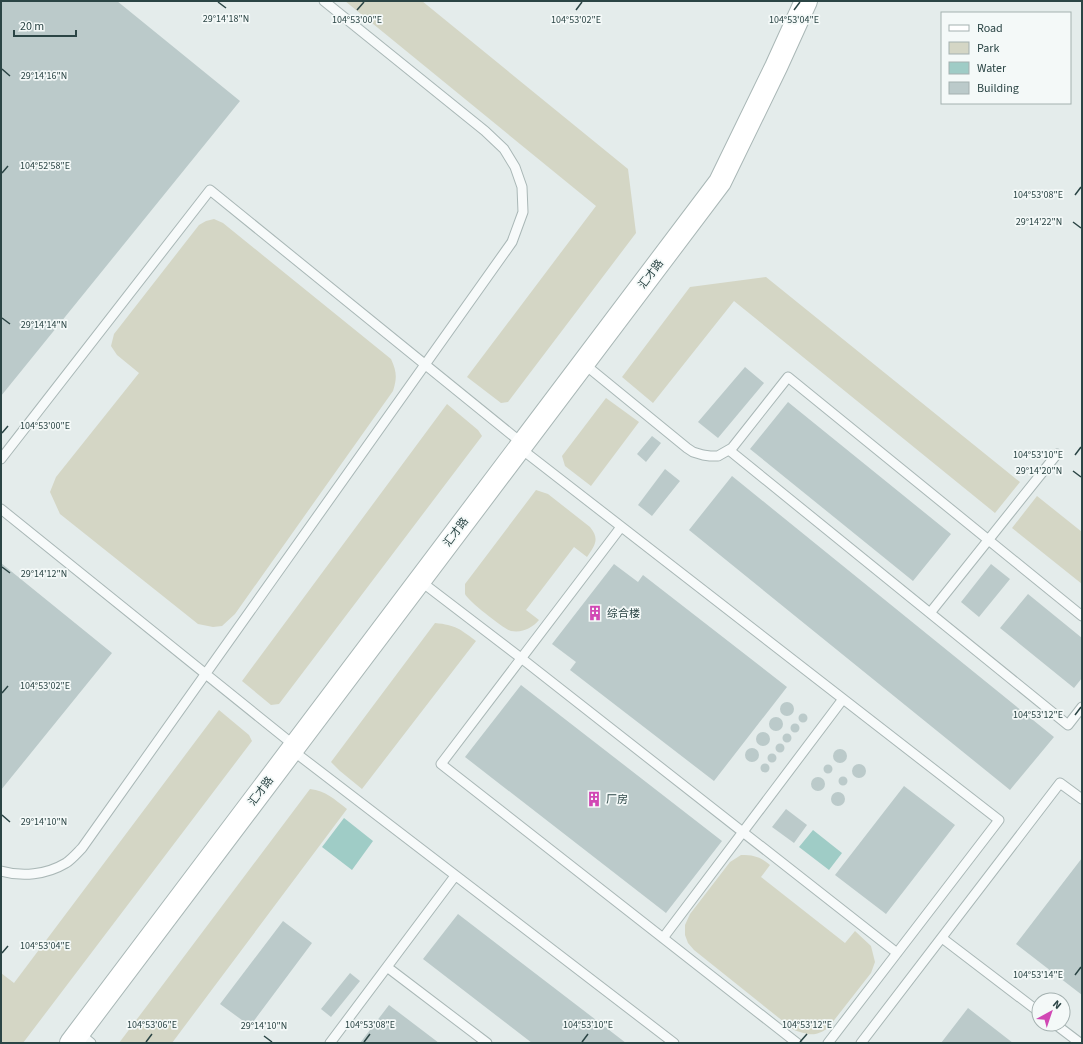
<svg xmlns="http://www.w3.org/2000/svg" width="1083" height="1044" font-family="'Source Sans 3','Noto Sans SC',sans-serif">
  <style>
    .green { fill: #d4d6c5 }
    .water { fill: #9fccc6 }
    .building { fill: #bbcaca }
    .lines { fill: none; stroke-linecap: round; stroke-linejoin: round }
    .lane-casing { stroke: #a9b7b6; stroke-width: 11 }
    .secondary-casing { stroke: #a9b7b6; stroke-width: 24 }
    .lane { stroke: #f7fafa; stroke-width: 9 }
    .secondary { stroke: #fff; stroke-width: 22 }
    .ticks { fill: none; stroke: #2b4545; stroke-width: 1.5 }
    .labels { text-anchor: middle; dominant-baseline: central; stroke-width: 3.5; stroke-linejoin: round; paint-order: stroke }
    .street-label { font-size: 11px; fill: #2b4545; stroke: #f4f9f8 }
    .poi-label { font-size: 11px; fill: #2b4545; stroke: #f4f9f8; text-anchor: start }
    .ticks-label { font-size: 10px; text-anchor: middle; fill: #2b4545; stroke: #f4f9f8; stroke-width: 3.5; stroke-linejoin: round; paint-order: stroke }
  </style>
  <rect width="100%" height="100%" fill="#e4eceb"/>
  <path class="green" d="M345,1H422L628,169L636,233L508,402L501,403L467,377L596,206Z
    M214,219L223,223L391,359C397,372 397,378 393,391L235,614L222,626L213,627L198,624L60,514L50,492L56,477L139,373L117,355L111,346L114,334L199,225L206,221Z
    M766,277L1020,482L995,513L734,301L653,403L622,377L690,287Z
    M606,398L639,422L591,486L565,466L562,456Z
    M447,404L478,430L482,436L279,704L271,705L242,681Z
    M536,490L548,494L590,527C600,539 595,545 587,557L574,547L526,610L539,620C532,628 523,633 511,631C504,629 468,601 465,594C465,591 465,587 465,584Z
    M1037,496L1082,532V584L1012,528Z
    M435,623C456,625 460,629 476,641L362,789L340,771L331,762Z
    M219,710L249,735L252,741L23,1043H1V973L14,983Z
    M310,789C326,791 334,799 347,809L172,1043H119Z
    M741,855C755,855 760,857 770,865L761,877L845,943L855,931L871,946L875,962L871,973L828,1028C815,1037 809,1035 794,1030L694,950L688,943L685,935V925L690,914L730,862Z"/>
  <path class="water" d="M344,818L373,841L352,870L322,847Z
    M813,830L842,853L829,870L799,847Z"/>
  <path class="building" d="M1,1H117L240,101L1,396Z
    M745,367L764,383L718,438L698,422Z
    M788,402L951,534L913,581L750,449Z
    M652,436L661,443L646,462L637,454Z
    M665,469L680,481L652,516L638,505Z
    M732,476L1054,737L1010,790L689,530Z
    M1,563L112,653L1,790Z
    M614,564L638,582L643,575L787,687L714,781L570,670L576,662L552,644Z
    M991,564L1010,579L979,617L961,602Z
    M1028,594L1082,638V678L1074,688L1000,628Z
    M521,685L722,841L666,913L465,757Z
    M780 709a7 7 0 1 1 14 0a7 7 0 1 1-14 0Z
    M798.5 718a4.5 4.5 0 1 1 9 0a4.5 4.5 0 1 1-9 0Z
    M769 724a7 7 0 1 1 14 0a7 7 0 1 1-14 0Z
    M790.5 728a4.5 4.5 0 1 1 9 0a4.5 4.5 0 1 1-9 0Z
    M756 739a7 7 0 1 1 14 0a7 7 0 1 1-14 0Z
    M782.5 738a4.5 4.5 0 1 1 9 0a4.5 4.5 0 1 1-9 0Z
    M775.5 748a4.5 4.5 0 1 1 9 0a4.5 4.5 0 1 1-9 0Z
    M745 755a7 7 0 1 1 14 0a7 7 0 1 1-14 0Z
    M833 756a7 7 0 1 1 14 0a7 7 0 1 1-14 0Z
    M767.5 758a4.5 4.5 0 1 1 9 0a4.5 4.5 0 1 1-9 0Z
    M760.5 768a4.5 4.5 0 1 1 9 0a4.5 4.5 0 1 1-9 0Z
    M852 771a7 7 0 1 1 14 0a7 7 0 1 1-14 0Z
    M823.5 769a4.5 4.5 0 1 1 9 0a4.5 4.5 0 1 1-9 0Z
    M838.5 781a4.5 4.5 0 1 1 9 0a4.5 4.5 0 1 1-9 0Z
    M811 784a7 7 0 1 1 14 0a7 7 0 1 1-14 0Z
    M904,786L955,825L886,914L835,875Z
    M831 799a7 7 0 1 1 14 0a7 7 0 1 1-14 0Z
    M786,809L807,825L794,843L772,827Z
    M1082,858V995L1016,944Z
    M458,914L626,1043H532L423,959Z
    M283,921L312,943L250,1026L220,1004Z
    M350,973L360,981L331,1017L321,1009Z
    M389,1005L439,1043H360Z
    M968,1008L1013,1043H941Z"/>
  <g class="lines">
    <defs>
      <path id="lane" d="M583,363L687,448L693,452L703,455L710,456H718L732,448L788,377L1082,616
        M729,450L1068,725L1082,707
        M1,459L210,190L523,444
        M1,509L295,746
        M621,527L441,764L797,1043
        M419,580L521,658L897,953L999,820L520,448
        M930,613L1057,454
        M292,750L674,1043
        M1,871C22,877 46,875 66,863C72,859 77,853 82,848L512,242L523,212L522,187L515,167L504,149L485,131L324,1
        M663,938L843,699
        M942,938L1039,1012
        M387,967L487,1043
        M1055,1024L1080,1043
        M79,1033L91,1043
        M330,1043L455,876
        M828,1043L897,953
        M861,1043L1060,783L1082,799"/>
      <path id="secondary" d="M71,1043L720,182L776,67L806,1"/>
    </defs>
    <use href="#lane" class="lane-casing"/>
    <use href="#secondary" class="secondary-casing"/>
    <use href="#lane" class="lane"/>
    <use href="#secondary" class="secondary"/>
  </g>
  <path class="ticks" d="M218,2L226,8M357,10L364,2M576,10L582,2M794,10L800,2M2,69L10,76M2,173L8,166M1075,195L1081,187M1073,222L1081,228M2,318L10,324M2,433L8,426M1075,455L1081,447M1073,471L1081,477M2,567L10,573M2,693L8,686M1075,715L1081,707M2,815L10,822M2,953L8,946M1075,975L1081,967M264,1036L272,1042M146,1042L152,1034M364,1042L370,1034M582,1042L588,1034M800,1042L807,1034"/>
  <defs>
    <symbol id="building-bare" viewBox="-9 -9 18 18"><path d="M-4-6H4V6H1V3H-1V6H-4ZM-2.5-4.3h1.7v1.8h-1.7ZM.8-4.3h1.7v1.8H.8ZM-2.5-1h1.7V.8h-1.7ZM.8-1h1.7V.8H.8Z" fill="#d148b4" stroke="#f4f9f8" stroke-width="2.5" paint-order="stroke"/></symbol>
  </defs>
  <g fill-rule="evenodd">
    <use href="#building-bare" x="584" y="602" width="22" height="22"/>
    <use href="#building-bare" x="583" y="788" width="22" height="22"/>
  </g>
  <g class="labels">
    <g class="street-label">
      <text transform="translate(651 274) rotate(-53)">汇才路</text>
      <text transform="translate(456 532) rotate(-53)">汇才路</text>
      <text transform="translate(261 791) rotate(-53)">汇才路</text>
    </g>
    <g class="poi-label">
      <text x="607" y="613">综合楼</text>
      <text x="606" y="799">厂房</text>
    </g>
  </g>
  <g class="ticks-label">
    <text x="226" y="22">29°14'18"N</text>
    <text x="357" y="23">104°53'00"E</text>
    <text x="576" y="23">104°53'02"E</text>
    <text x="794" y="23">104°53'04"E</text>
    <text x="44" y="79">29°14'16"N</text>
    <text x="45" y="169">104°52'58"E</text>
    <text x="1038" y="198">104°53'08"E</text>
    <text x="1039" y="225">29°14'22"N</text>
    <text x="44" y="328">29°14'14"N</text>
    <text x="45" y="429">104°53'00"E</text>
    <text x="1038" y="458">104°53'10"E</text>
    <text x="1039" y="474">29°14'20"N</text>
    <text x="44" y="577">29°14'12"N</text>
    <text x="45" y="689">104°53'02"E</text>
    <text x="1038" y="718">104°53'12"E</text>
    <text x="44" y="825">29°14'10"N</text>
    <text x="45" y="949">104°53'04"E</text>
    <text x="1038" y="978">104°53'14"E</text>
    <text x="152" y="1028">104°53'06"E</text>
    <text x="370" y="1028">104°53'08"E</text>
    <text x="588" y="1028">104°53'10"E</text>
    <text x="807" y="1028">104°53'12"E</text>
    <text x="264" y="1029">29°14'10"N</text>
  </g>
  <rect width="1083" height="1044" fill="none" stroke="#2b4545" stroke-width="4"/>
  <rect x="941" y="12" width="130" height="92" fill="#f4f9f8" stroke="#a4b1b0"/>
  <rect x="949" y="25" width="20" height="6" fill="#ffffff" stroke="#a4b1b0"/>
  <text x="977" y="32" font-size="12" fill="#2b4545">Road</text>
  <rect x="949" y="42" width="20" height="12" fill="#d4d6c5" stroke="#a4b1b0"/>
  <text x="977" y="52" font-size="12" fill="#2b4545">Park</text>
  <rect x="949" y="62" width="20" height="12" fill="#9fccc6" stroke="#a4b1b0"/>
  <text x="977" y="72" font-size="12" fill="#2b4545">Water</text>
  <rect x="949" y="82" width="20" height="12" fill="#bbcaca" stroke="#a4b1b0"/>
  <text x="977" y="92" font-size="12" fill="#2b4545">Building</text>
  <g transform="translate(1051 1012) rotate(40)"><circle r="19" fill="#f4f9f8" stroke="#a4b1b0"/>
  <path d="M0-3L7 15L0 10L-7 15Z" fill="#d148b4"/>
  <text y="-6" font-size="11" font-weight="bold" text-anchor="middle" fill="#2b4545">N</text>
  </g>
  <path d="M14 30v6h62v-6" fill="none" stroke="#2b4545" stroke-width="2"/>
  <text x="20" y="30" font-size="12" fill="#2b4545" stroke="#f4f9f8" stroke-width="3" paint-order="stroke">20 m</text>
</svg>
